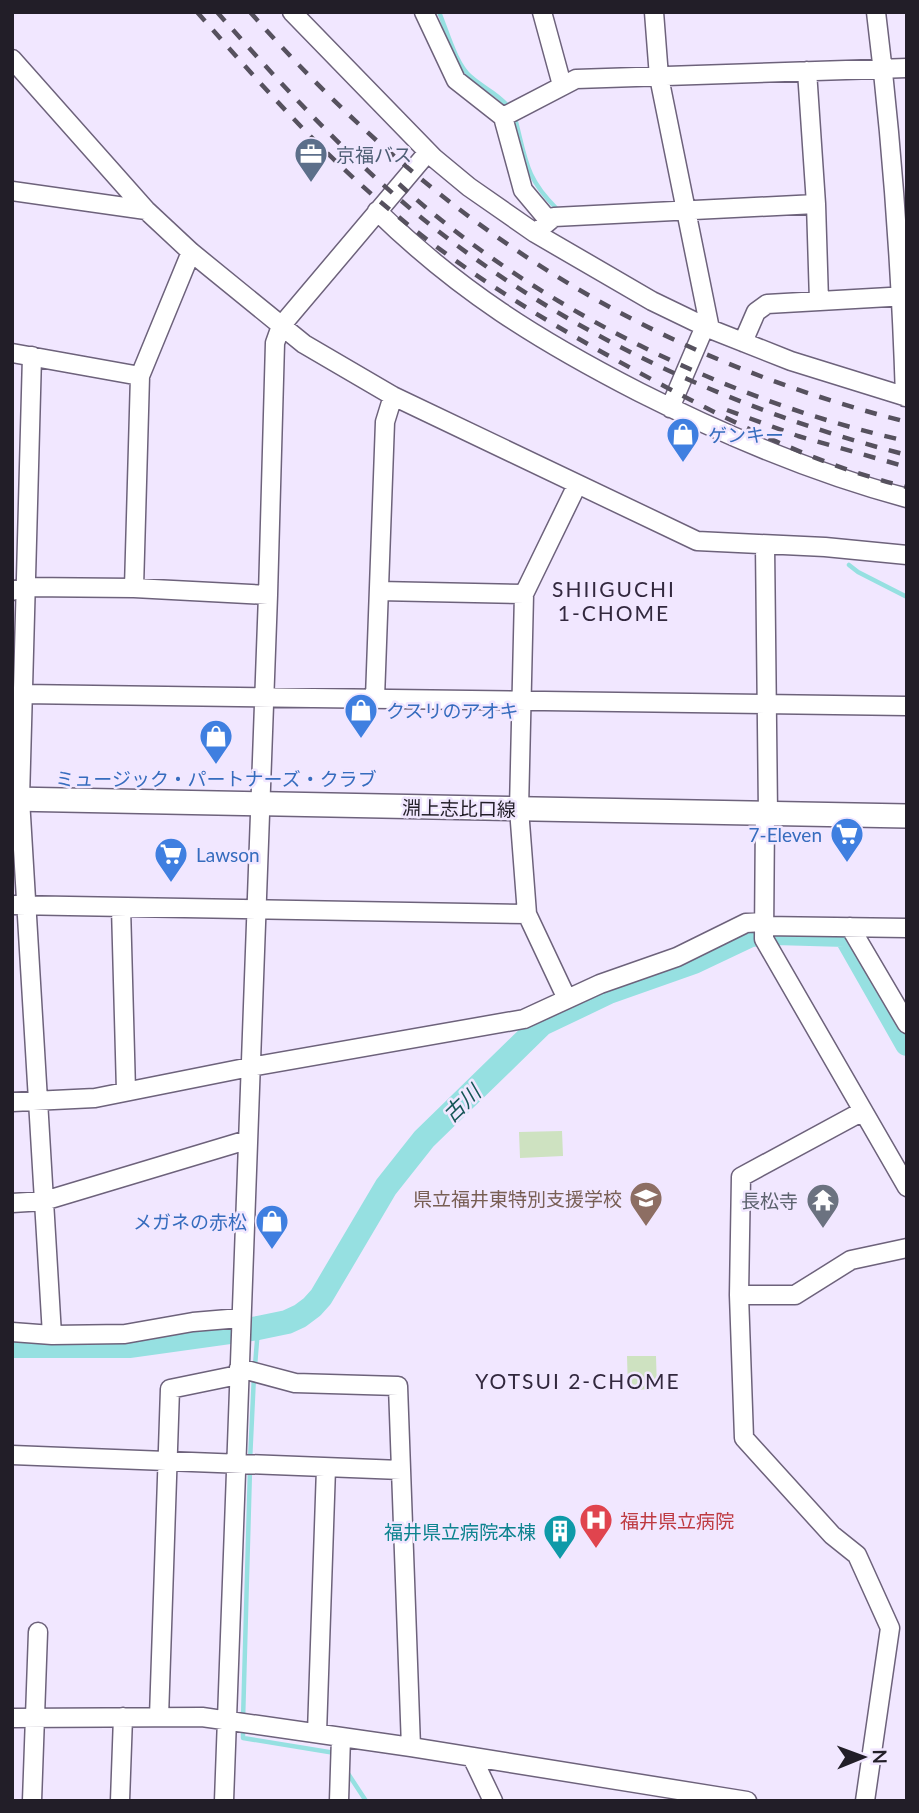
<svg xmlns="http://www.w3.org/2000/svg" width="919" height="1813" font-family="Lato,'Noto Sans JP',sans-serif">
  <style>
    .green { fill: #cee2c1 }
    .lines { fill: none; stroke-linecap: round; stroke-linejoin: round }
    .stream { stroke: #96e0e1; stroke-width: 4.5 }
    .river { stroke: #96e0e1; stroke-width: 24 }
    .minor-casing { stroke: #6d627b; stroke-width: 21 }
    .major-casing { stroke: #6d627b; stroke-width: 26 }
    .minor { stroke: #fff; stroke-width: 18 }
    .major { stroke: #fff; stroke-width: 23 }
    .rail { stroke: #56515e; stroke-width: 4.5; stroke-dasharray: 12 12; stroke-linecap: butt }
    .labels { text-anchor: middle; dominant-baseline: central; stroke-width: 5; stroke-linejoin: round; paint-order: stroke }
    .service-label { font-size: 19px; fill: #4e5e75; stroke: #f1e7ff; text-anchor: start }
    .shop-label { font-size: 19px; fill: #366cbe; stroke: #f1e7ff; text-anchor: start }
    .street-label { font-size: 19px; fill: #221e28; stroke: #f1e7ff }
    .education-label { font-size: 19px; fill: #785e54; stroke: #f1e7ff; text-anchor: end }
    .worship-label { font-size: 19px; fill: #5b616d; stroke: #f1e7ff; text-anchor: end }
    .health-label { font-size: 19px; fill: #be3a42; stroke: #f1e7ff; text-anchor: start }
    .culture-label { font-size: 19px; fill: #0d838f; stroke: #f1e7ff; text-anchor: end }
    .neighbourhood-label { font-size: 21px; letter-spacing: 2px; fill: #32283e; stroke: #f1e7ff }
    .water-label { font-size: 21px; font-style: italic; fill: #165657; stroke: #f1e7ff }
  </style>
  <rect width="100%" height="100%" fill="#f1e7ff"/>
  <path class="green" d="M562,1131L563,1156L520,1158L519,1132Z
    M656,1356L657,1389L628,1390L627,1356Z"/>
  <g class="lines">
    <path class="stream" d="M439,12C447,31 456,65 471,77C483,88 494,91 507,105
      M516,122C526,161 526,178 556,208
      M849,565L858,572L907,597
      M255,1366L258,1328
      M250,1461L254,1375
      M243,1720L250,1469
      M243,1728V1738L335,1753
      M347,1772L366,1801"/>
    <path class="river" d="M12,1346H129L258,1328L287,1322L300,1316L312,1307L321,1297L386,1187L424,1139L542,1024L609,992L694,962L751,935L775,933L845,935L907,1044"/>
    <defs>
      <path id="minor" d="M292,12L434,158L469,187L535,233L652,301L710,329L791,361L907,397
        M424,12L456,80L503,117
        M542,12L562,85
        M654,12L659,77L710,329
        M876,12C892,140 901,269 905,397
        M12,59L146,210L191,252L304,344L393,396L697,541L825,547L907,555
        M807,71L816,204L819,301
        M12,191L146,210
        M377,211C459,291 538,340 639,392C726,436 813,473 907,498
        M549,221L523,190L503,117L576,79L907,68
        M541,228L554,217L816,204
        M743,342L756,312L767,304L907,296
        M12,353L140,376
        M32,356L20,799L52,1335
        M670,408L705,326
        M765,545L768,814
        M134,588L140,376L191,252
        M12,591L25,587L134,588L268,595
        M379,591L524,594
        M22,694L907,706
        M375,698L385,422L393,396
        M765,814L764,939L907,1187
        M12,905L527,914
        M121,907L126,1091
        M763,926L907,928
        M850,927L907,1024
        M567,999L527,914L519,809L524,594L577,485
        M12,1102L95,1098L250,1067L524,1019L600,984L677,957L746,923L763,922
        M863,1111L741,1177L739,1295L744,1438L832,1535L857,1555L890,1628L865,1801
        M12,1203L44,1201L247,1140
        M739,1295H795L851,1260L907,1248
        M12,1332L52,1335L125,1334L193,1322L240,1318
        M239,1368L295,1383L398,1386L411,1747
        M12,1455L401,1470
        M159,1717L170,1389L238,1375
        M12,1718L202,1717L411,1747L747,1801
        M317,1733L326,1468
        M472,1757L493,1801
        M32,1801L38,1632
        M120,1801L123,1717
        M224,1801L268,595L275,343L281,326L428,152
        M339,1801L341,1737"/>
      <path id="major" d="M12,799L907,816"/>
    </defs>
    <use href="#minor" class="minor-casing"/>
    <use href="#major" class="major-casing"/>
    <use href="#minor" class="minor"/>
    <use href="#major" class="major"/>
    <path class="rail" d="M197,12C258,81 318,150 389,209C473,280 567,334 664,386C742,427 820,466 907,487
      M217,12C281,84 348,158 423,219C564,333 732,410 907,455
      M250,12C435,221 635,353 907,422
      M399,184C532,306 731,403 907,441
      M727,410L798,436L907,467"/>
  </g>
  <defs>
    <symbol id="office-pin" viewBox="-11 -11 22 30"><path d="M0 17L-7.5 6A9.5 9.5 0 1 1 7.5 6Z" fill="#5c6f8a" stroke="#f1e7ff"/><path d="M-6-3h4V-5.5h4V-3h4V5H-6ZM-1-4.5V-3h2v-1.5ZM-6 0V1H6V0Z" fill="#fff"/></symbol>
    <symbol id="shop-pin" viewBox="-11 -11 22 30"><path d="M0 17L-7.5 6A9.5 9.5 0 1 1 7.5 6Z" fill="#3f7fe0" stroke="#f1e7ff"/><path d="M-5-2.5h2.3a2.7 3.5 0 0 1 5.4 0H5L5.5 6h-11ZM-1.5-2.5h3a1.5 2.3 0 0 0-3 0Z" fill="#fff"/></symbol>
    <symbol id="supermarket-pin" viewBox="-11 -11 22 30"><path d="M0 17L-7.5 6A9.5 9.5 0 1 1 7.5 6Z" fill="#3f7fe0" stroke="#f1e7ff"/><path d="M-6-5.5h2.5l.6 2H6L4.5 2H-2.5L-4.4-4H-6ZM-1.5 3.2a1.3 1.3 0 1 0 .1 0ZM3 3.2a1.3 1.3 0 1 0 .1 0Z" fill="#fff"/></symbol>
    <symbol id="school-pin" viewBox="-11 -11 22 30"><path d="M0 17L-7.5 6A9.5 9.5 0 1 1 7.5 6Z" fill="#8d6e63" stroke="#f1e7ff"/><path d="M0-5L7-2L0 1L-7-2ZM-4 1L0 2.5L4 1V4Q0 6-4 4Z" fill="#fff"/></symbol>
    <symbol id="temple-pin" viewBox="-11 -11 22 30"><path d="M0 17L-7.5 6A9.5 9.5 0 1 1 7.5 6Z" fill="#6b7280" stroke="#f1e7ff"/><path d="M0-6L5-2H3V0L6.5 2.5H4V6H1.5V3h-3V6H-4V2.5H-6.5L-3 0V-2H-5Z" fill="#fff"/></symbol>
    <symbol id="hospital-pin" viewBox="-11 -11 22 30"><path d="M0 17L-7.5 6A9.5 9.5 0 1 1 7.5 6Z" fill="#e0444e" stroke="#f1e7ff"/><path d="M-5-5h3v3.5h4V-5h3V5h-3V1.5h-4V5h-3Z" fill="#fff"/></symbol>
    <symbol id="building-pin" viewBox="-11 -11 22 30"><path d="M0 17L-7.5 6A9.5 9.5 0 1 1 7.5 6Z" fill="#0f9aa8" stroke="#f1e7ff"/><path d="M-4-6H4V6H1V3H-1V6H-4ZM-2.5-4.3h1.7v1.8h-1.7ZM.8-4.3h1.7v1.8H.8ZM-2.5-1h1.7V.8h-1.7ZM.8-1h1.7V.8H.8Z" fill="#fff"/></symbol>
  </defs>
  <g fill-rule="evenodd">
    <use href="#office-pin" x="292" y="135" width="38" height="52"/>
    <use href="#shop-pin" x="664" y="415" width="38" height="52"/>
    <use href="#shop-pin" x="342" y="691" width="38" height="52"/>
    <use href="#shop-pin" x="197" y="717" width="38" height="52"/>
    <use href="#supermarket-pin" x="828" y="815" width="38" height="52"/>
    <use href="#supermarket-pin" x="152" y="835" width="38" height="52"/>
    <use href="#school-pin" x="627" y="1179" width="38" height="52"/>
    <use href="#temple-pin" x="804" y="1181" width="38" height="52"/>
    <use href="#shop-pin" x="253" y="1202" width="38" height="52"/>
    <use href="#hospital-pin" x="577" y="1501" width="38" height="52"/>
    <use href="#building-pin" x="541" y="1512" width="38" height="52"/>
  </g>
  <g class="labels">
    <g class="service-label">
      <text x="336" y="154">京福バス</text>
    </g>
    <g class="shop-label">
      <text x="708" y="434">ゲンキー</text>
      <text x="386" y="710">クスリのアオキ</text>
      <text x="216" y="778" text-anchor="middle">ミュージック・パートナーズ・クラブ</text>
      <text x="822" y="834" text-anchor="end">7-Eleven</text>
      <text x="196" y="854">Lawson</text>
      <text x="247" y="1221" text-anchor="end">メガネの赤松</text>
    </g>
    <g class="street-label">
      <text transform="translate(459 808) rotate(1)">淵上志比口線</text>
    </g>
    <g class="education-label">
      <text x="622" y="1198">県立福井東特別支援学校</text>
    </g>
    <g class="worship-label">
      <text x="798" y="1200">長松寺</text>
    </g>
    <g class="health-label">
      <text x="620" y="1520">福井県立病院</text>
    </g>
    <g class="culture-label">
      <text x="536" y="1531">福井県立病院本棟</text>
    </g>
    <g class="neighbourhood-label">
      <text x="614" y="588">SHIIGUCHI<tspan x="614" dy="24">1-CHOME</tspan></text>
      <text x="578" y="1380">YOTSUI 2-CHOME</text>
    </g>
    <g class="water-label">
      <text transform="translate(461 1103) rotate(-44)">古川</text>
    </g>
  </g>
  <rect width="919" height="1813" fill="none" stroke="#221e28" stroke-width="28"/>
  <g transform="translate(863 1757) rotate(89)" stroke="#f1e7ff" stroke-width="5" paint-order="stroke">
  <path d="M0-5L12 26L0 18L-12 26Z" fill="#221e28"/>
  <text y="-10" font-size="19" font-weight="bold" text-anchor="middle" fill="#221e28">N</text>
  </g>
</svg>
